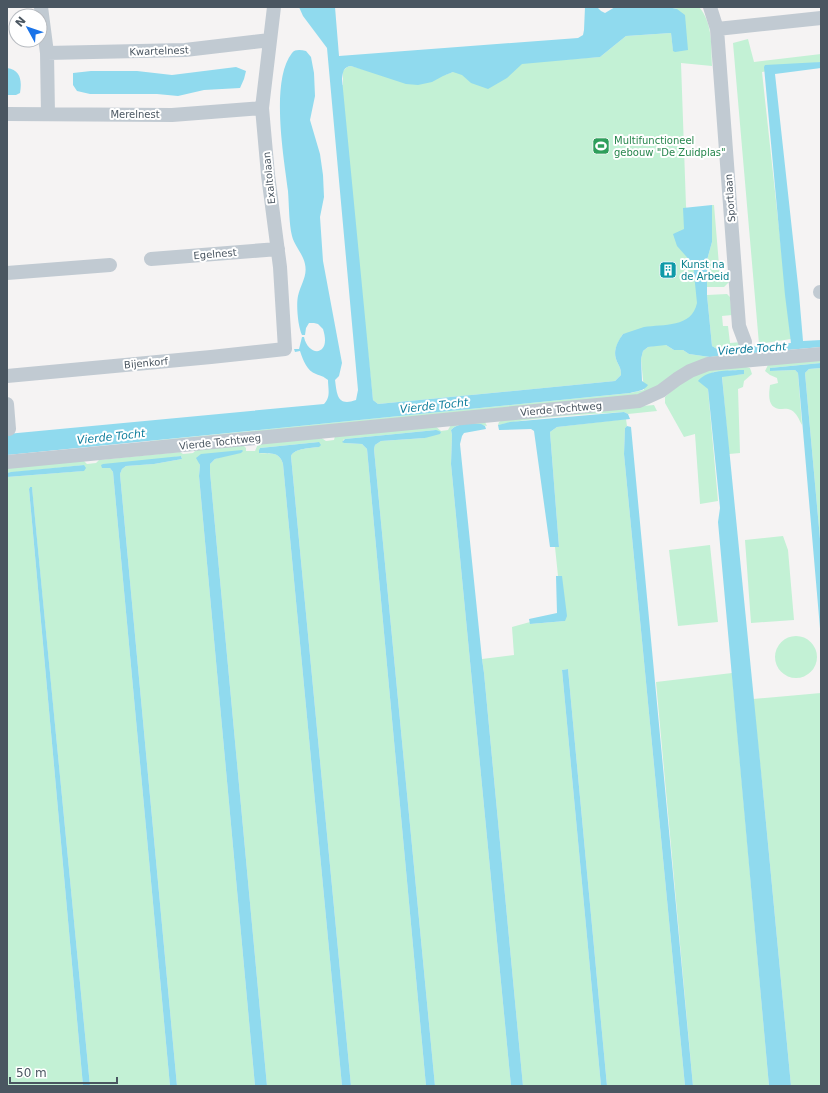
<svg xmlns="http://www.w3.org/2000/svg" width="828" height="1093" font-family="'DejaVu Sans',sans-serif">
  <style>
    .green { fill: #c3f1d5 }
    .water { fill: #90daee }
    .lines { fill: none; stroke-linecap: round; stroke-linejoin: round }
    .minor { stroke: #c1cad2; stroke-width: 14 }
    .labels { text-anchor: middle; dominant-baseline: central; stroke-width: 4; stroke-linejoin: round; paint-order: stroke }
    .street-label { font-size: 10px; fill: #4a5661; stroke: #fff }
    .leisure-label { font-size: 10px; fill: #27864d; stroke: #fff; text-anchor: start }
    .culture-label { font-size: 10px; fill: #0d838f; stroke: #fff; text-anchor: start }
    .water-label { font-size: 11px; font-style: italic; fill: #0c7c9b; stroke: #fff }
  </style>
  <rect width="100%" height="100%" fill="#f5f3f3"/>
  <path class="green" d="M668,7H699C713,23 711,46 712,66L681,63L686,206L702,323L623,334C618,342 613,350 616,359C619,367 621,367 621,375L615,381L378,404L373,400L339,85H343V71L347,67L351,66L373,72L445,75L453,72L531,62L600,57L626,36L671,33L673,50L677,9Z
    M748,39L754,62L821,54V62L762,72L791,339L759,344L733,43Z
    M712,205H714L720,277H730V281L724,287H707V260L712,242Z
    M727,294L730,297L732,315L722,316L723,326H728L730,343L742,342L744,347L717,349L712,346L707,295Z
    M659,345H666L674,350H683L689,354L710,357L745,352L744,356L647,394L150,445V441L630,393L644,390L641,359L643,351L648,347Z
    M821,357V363L770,368V371L795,370L798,373L802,425C799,420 797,413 791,410C787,408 783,409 779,409C767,407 769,394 770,385L778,383L777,378L770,375L765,371L768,365Z
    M746,367L750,368L752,374L744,381L743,387L738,389L740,453L729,454L722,376L744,374V370H738L713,372L708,389L718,501L700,504L695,434L684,437L665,403V397L685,379L711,368Z
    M821,368V550L805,373L809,369Z
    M654,405L657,411L628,414L624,412C582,415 539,416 498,425L499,422L505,418Z
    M626,419L627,426L625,428L624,454L685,1086H607L568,669L562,670L601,1086H523L484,673L482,659L514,655L512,627L530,622V624L565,621L561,576H558L555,547H559L550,432L557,427Z
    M484,420L487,426C476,424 459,421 451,430L452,435L451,464L511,1086H435L374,449L375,445L381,441L425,438L436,430L345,439L343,440L344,443L362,444L367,449L426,1086H351L291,456C295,448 311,448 319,447V442L260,448L259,450V453C271,454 279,451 283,464L342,1086H267L210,472V464L215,459L221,457L199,462L200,465L199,476L255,1086H177L120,474L122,469L126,466L154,464L182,459L181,456L102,468H110L113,472L170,1086H90L32,488L30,487L29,489L83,1086H7V477L83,471L84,465L7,473V466L84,461L87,464L96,463L99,460L180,452L183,454L193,453L196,450L243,445L246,448V451H255L258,444L320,437L326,441L334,440L335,436L434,425L441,431L448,430L452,423Z
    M783,536L788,550L794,620L751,623L745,540Z
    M710,545L718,622L678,626L669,550Z
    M775 657a21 21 0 1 1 42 0a21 21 0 1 1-42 0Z
    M732,673L769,1086H693L656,682Z
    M821,693V1086H791L763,791L753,699Z"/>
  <path class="water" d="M299,7H335L339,56L578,38L583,35L584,30L585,7H597L601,11L605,13L615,7H668L677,9L685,15L688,50L675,52L673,51L671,33L626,36L600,57L522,64L507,78L488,89L471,83L462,75L453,72L443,76L432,82L418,85L406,84L351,66C343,67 343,72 342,79L373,400L378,404L615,381L621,375C621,367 619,367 616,359C613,350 618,341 623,334C630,332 637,329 644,327C663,324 692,328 697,303L693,264L677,246L673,234L684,229L683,208L712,205V242L707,260V295L712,346L717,349L791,343L785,295L764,67L765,65L821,62V68L775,74L799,294L803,341L821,340V347L754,353L745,352L710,357L689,354L683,350H674L666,345L648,347L643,351L641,359L642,381L648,385C644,391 637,391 630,393L7,455V434L324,404C331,397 328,389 328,380C323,376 321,376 316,374C307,371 303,360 300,351L295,352L294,349H299L302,337H304C308,357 332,357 323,329L318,324L314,323H309L306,328L305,335H302C298,327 296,305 298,296C301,282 310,274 303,258C300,251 294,244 292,236C289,224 289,204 288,191C284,158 270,81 292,53C295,49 301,50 306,51L311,57L314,73L315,96L310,120L320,154L323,175L324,197L320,217L323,261L342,363L339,376L335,380C337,394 337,407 356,400L358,390L327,48L303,16Z
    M236,67L246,71L244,79L240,88L204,90L178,96L157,94H90L77,91L73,85V73L91,71H137L172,75Z
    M7,68C21,70 22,81 20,93L16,95H7Z
    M821,363V368L809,369L805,373L821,550V640L798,373L795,370L770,371V368Z
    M738,370H744V374L722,377L763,791L791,1086H769L718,522L720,508L708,389L698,381C707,370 724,371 738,370Z
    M624,412L628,414L630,419L557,427L550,432L559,547H550L534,431L531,429L499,430L498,425L510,422Z
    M481,424L485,426L486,429L464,433L462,436L460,444L482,659L484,673L523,1086H511L451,464L452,435L451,430C458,422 471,424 481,424Z
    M627,426L631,427L693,1086H685L624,454L625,428Z
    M436,430L439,431L441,432L440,434L425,438L381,441L375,445L374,449L435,1086H426L367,449L362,444L344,443L342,442L345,439Z
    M319,442L321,445L319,447C311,448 295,448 291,456L351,1086H342L283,464C279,451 271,454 259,453V450L260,448Z
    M242,450L243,451L241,453L215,459L210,464V472L267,1086H255L199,476L200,465L196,458L201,454Z
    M181,456L182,459L154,464L126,466L122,469L120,474L177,1086H170L113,472L110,468H102L101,465L103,464Z
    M84,465L86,468L84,471L7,477V473L11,472Z
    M30,487H32L90,1086H83L29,489Z
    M556,576H562L567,616L565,621L530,624L529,619L557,613Z
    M568,669L607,1086H601L562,670Z"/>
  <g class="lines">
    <path class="minor" d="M41,7L47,53L48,114
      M710,7L717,29L821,18
      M717,29L739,326L745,342
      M47,53L185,50L270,40
      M7,114L172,115L262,108
      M151,259L278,249
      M7,273L110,265
      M820,292H821
      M7,376L211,357L285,349L280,267L268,175L262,108L274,7
      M7,404L9,429
      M7,462L639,401L661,391L677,379L690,371L708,364L821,354"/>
  </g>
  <defs>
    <symbol id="stadium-square" viewBox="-11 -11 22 22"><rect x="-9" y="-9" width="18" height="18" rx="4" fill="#2e9e5b" stroke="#fff"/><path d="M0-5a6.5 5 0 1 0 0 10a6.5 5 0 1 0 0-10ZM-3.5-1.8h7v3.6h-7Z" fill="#fff"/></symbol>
    <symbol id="building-square" viewBox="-11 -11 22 22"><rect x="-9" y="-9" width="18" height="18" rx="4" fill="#0f9aa8" stroke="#fff"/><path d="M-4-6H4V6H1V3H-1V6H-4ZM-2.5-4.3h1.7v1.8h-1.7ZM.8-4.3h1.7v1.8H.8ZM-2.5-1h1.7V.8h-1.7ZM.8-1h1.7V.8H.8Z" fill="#fff"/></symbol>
  </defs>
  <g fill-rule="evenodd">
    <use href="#stadium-square" x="591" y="136" width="20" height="20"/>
    <use href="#building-square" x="658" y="260" width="20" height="20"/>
  </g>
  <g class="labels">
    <g class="street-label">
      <text transform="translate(159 51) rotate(-2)">Kwartelnest</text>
      <text x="135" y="114">Merelnest</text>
      <text transform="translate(269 178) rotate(-96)">Exaltolaan</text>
      <text transform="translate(730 198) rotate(-94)">Sportlaan</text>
      <text transform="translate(215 254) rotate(-5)">Egelnest</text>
      <text transform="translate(146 363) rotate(-5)">Bijenkorf</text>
      <text transform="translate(561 409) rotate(-5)">Vierde Tochtweg</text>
      <text transform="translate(220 442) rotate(-6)">Vierde Tochtweg</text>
    </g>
    <g class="leisure-label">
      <text x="614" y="140">Multifunctioneel<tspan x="614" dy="12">gebouw "De Zuidplas"</tspan></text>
    </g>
    <g class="culture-label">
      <text x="681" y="264">Kunst na<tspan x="681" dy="12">de Arbeid</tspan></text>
    </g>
    <g class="water-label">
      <text transform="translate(752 349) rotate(-4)">Vierde Tocht</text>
      <text transform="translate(434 406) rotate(-6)">Vierde Tocht</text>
      <text transform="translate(111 437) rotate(-6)">Vierde Tocht</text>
    </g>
  </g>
  <rect width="828" height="1093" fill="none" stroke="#4a5661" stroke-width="16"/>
  <g transform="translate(28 28) rotate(310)"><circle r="19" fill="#ffffff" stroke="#b7bbc0"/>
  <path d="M0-3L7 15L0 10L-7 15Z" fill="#1a73e8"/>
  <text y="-6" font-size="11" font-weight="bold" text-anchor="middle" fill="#4a5661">N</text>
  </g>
  <path d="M10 1077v6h107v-6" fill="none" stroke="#4a5661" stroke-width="2"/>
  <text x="16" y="1077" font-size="12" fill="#4a5661" stroke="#ffffff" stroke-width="3" paint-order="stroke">50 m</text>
</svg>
